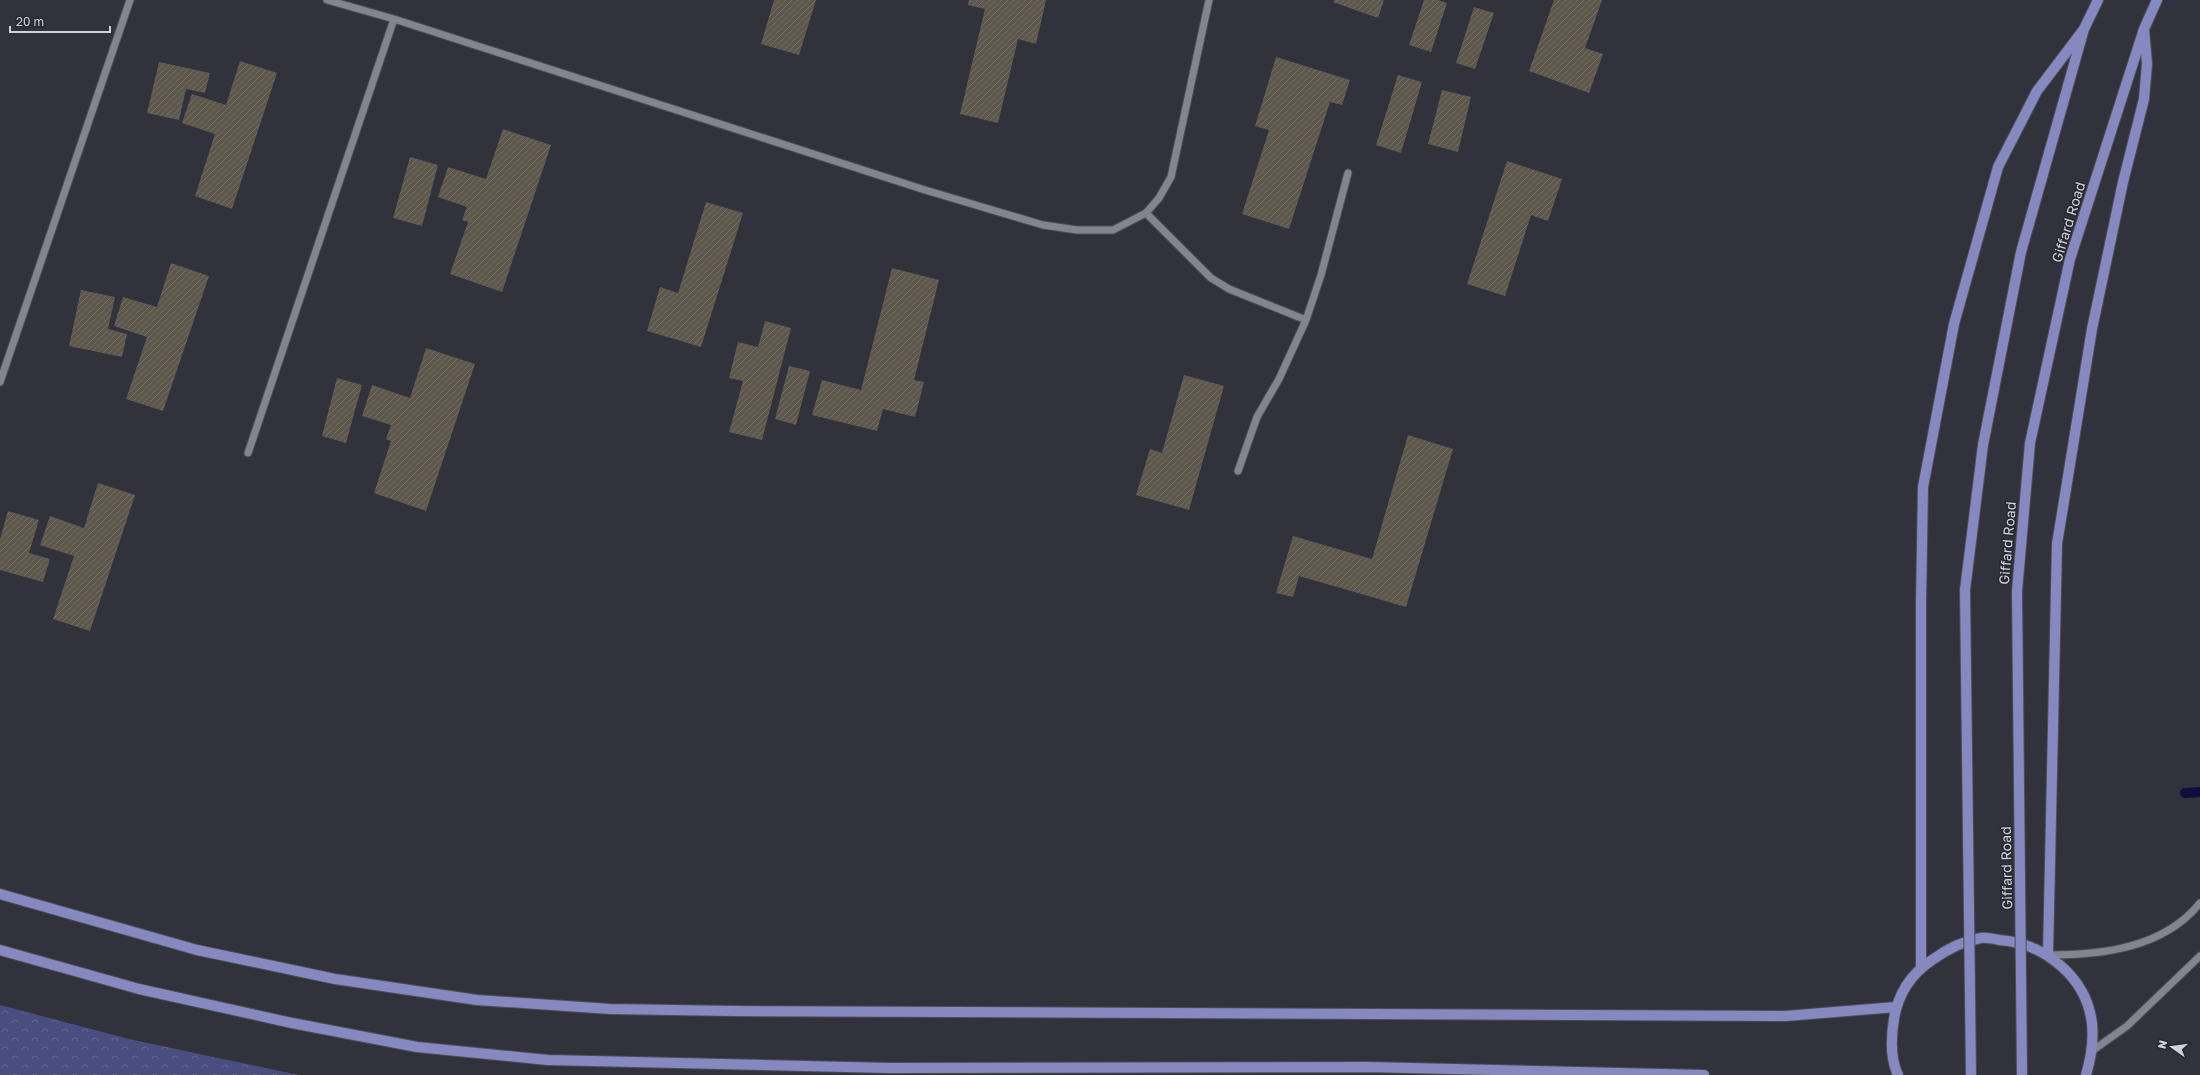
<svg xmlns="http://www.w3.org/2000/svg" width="2200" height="1075" font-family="'Golos Text',sans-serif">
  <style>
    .forest { fill: url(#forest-crowns) }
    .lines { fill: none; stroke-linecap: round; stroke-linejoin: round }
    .stream { stroke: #130d3f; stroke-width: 10 }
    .building { fill: url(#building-hatch) }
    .minor-casing { stroke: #4d4e56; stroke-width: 9 }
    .major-casing { stroke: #4d4e56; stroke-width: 12 }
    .minor { stroke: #828490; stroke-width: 7 }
    .major { stroke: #8589bf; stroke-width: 10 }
    .major-bridge-casing { stroke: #4d4e56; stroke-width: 12; stroke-linecap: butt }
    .major-bridge { stroke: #8589bf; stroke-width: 10 }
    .labels { text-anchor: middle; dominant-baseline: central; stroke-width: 3; stroke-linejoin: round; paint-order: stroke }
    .street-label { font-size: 14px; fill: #d2d3da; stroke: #272832 }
  </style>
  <defs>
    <pattern id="forest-crowns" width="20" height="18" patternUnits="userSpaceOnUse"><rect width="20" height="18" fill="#4a4d80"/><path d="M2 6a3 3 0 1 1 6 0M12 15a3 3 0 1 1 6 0" fill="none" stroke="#636691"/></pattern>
    <pattern id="building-hatch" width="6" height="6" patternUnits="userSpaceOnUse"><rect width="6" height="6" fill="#5d574c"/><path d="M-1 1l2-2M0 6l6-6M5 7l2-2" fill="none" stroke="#736e65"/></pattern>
  </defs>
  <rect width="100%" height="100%" fill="#31323c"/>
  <path class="forest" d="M0,1005L129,1039L299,1075H0Z"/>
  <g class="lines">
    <path class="stream" d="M2185,793L2200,792"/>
  </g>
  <path class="building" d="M774,0H816L799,55L761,44Z
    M969,0H1046L1036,44L1018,39L998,123L960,114L985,9L968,5Z
    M1334,0H1384L1378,18L1333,2Z
    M1424,0H1438L1447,3L1431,52L1409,45Z
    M1554,0H1602L1585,48L1603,54L1589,93L1529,71Z
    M1474,7L1494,13L1475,69L1456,63Z
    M1276,57L1350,80L1342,105L1330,102L1289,229L1242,214L1269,130L1255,126Z
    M240,61L277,73L232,209L195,196L215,134L182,123L192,94L226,105Z
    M159,62L210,73L205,93L186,89L179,120L147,113Z
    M1398,75L1422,82L1401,153L1376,145Z
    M1442,90L1471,97L1458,152L1428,144Z
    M503,129L551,145L502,292L450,274L468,222L462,220L467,207L438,197L448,167L486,179Z
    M410,157L438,165L422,226L393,218Z
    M1507,161L1562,179L1548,221L1531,215L1505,296L1467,284Z
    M706,202L743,213L701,347L647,331L660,287L678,293Z
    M171,263L209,276L163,411L126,399L147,337L114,326L123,297L157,307Z
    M892,268L939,280L914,380L924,382L915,417L883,409L877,431L812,415L822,380L861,390Z
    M81,290L115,297L108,329L127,334L122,357L69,346Z
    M765,321L791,328L762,440L729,432L743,381L729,378L738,342L758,347Z
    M426,348L475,364L426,511L374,493L391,441L386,439L391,425L362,416L372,385L410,398Z
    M789,366L810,371L796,425L775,419Z
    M1184,375L1224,386L1189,510L1136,495L1150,449L1162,453Z
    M337,378L362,385L346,443L322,436Z
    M1408,435L1453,449L1406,607L1299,576L1293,597L1276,593L1293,536L1372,559Z
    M98,483L135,495L90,631L53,619L74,556L40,545L50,516L84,528Z
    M8,511L39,520L29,553L50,559L43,582L0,570V539Z"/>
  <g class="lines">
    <defs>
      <path id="minor" d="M327,0L394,19L925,190L1043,225L1077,230H1113L1146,213L1159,198L1171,177L1209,0
        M1146,213L1211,278L1229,289L1306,320L1321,275L1348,173
        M0,382L130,0
        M248,453L394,19
        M1238,471L1257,417L1279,379L1306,320
        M2048,955C2102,955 2164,948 2200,903
        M2092,1051L2127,1026L2200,956"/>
      <path id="major" d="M1965,590L1983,445L2021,252L2084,29L2098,0
        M2017,591L2030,443L2070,259L2144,29L2157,0
        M0,894L197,950L335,979L477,1000L610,1009L735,1011L1786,1016L1896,1007
        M0,950L139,989L292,1023L417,1047L548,1060L889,1068L1367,1067L1704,1075
        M2048,955L2057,544L2092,329L2123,182L2144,99L2147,64L2144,29
        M1921,967V603L1923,487L1954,324L1998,167L2037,91L2084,29
        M1898,1075C1890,1058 1891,1037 1894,1019C1898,994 1911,974 1932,960C1947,949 1963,941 1981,938C1987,937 1994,939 1999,940C2044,943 2087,977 2092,1024C2094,1042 2091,1058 2086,1075"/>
    </defs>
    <use href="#minor" class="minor-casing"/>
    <use href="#major" class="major-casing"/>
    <use href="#minor" class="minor"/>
    <use href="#major" class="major"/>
    <defs>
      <path id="major-bridge" d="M1965,590L1971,1075
        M2017,591L2022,1075"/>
    </defs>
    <use href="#major-bridge" class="major-bridge-casing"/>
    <use href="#major-bridge" class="major-bridge"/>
  </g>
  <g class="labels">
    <g class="street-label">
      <text transform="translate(2068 222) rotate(-73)">Giffard Road</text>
      <text transform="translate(2007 543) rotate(-85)">Giffard Road</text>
      <text transform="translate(2006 868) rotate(-91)">Giffard Road</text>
    </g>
  </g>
  <g transform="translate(2172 1047) rotate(284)" stroke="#272832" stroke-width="3" paint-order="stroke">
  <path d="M0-3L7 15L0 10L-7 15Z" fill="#d2d3da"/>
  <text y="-6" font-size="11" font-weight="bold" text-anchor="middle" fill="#d2d3da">N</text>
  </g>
  <path d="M10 26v6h100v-6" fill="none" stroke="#d2d3da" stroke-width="2"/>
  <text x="16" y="26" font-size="12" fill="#d2d3da" stroke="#272832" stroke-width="3" paint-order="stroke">20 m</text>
</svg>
